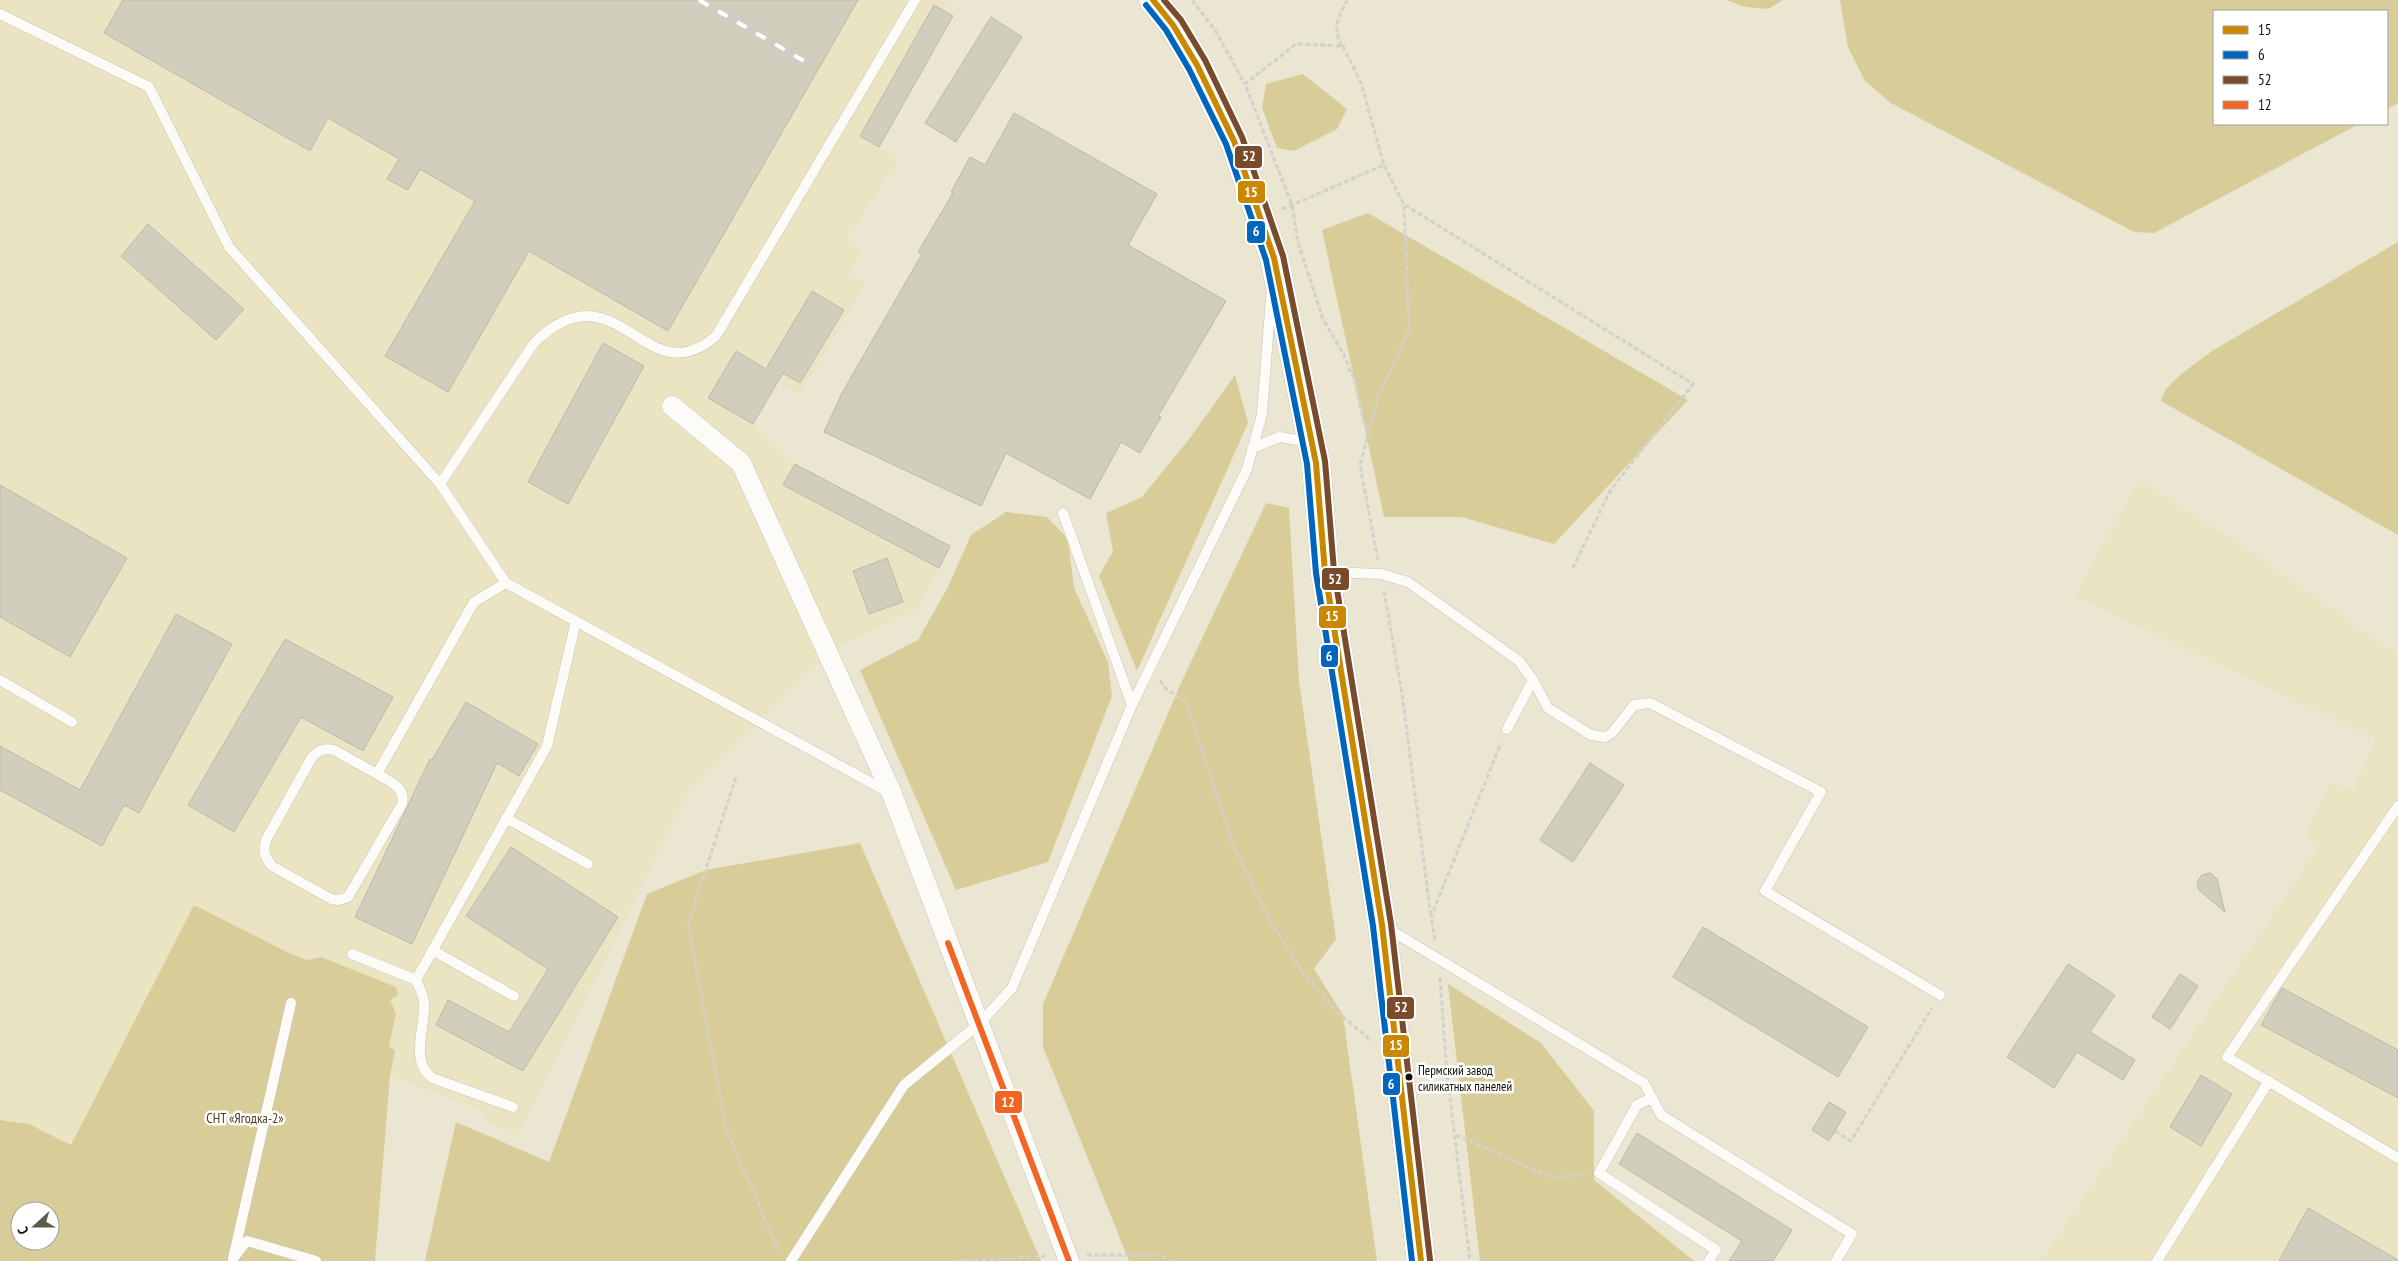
<svg xmlns="http://www.w3.org/2000/svg" width="2398" height="1261" font-family="'PT Sans Narrow',sans-serif">
  <style>
    .built { fill: #ebe4c3 }
    .green { fill: #d8cd99; fill-rule: evenodd }
    .building { fill: #d2cebe; stroke: #bcb9a9 }
    .lines { fill: none; stroke-linecap: round; stroke-linejoin: round }
    .lane-casing { stroke: #c7c4b5; stroke-width: 11 }
    .street-casing { stroke: #c7c4b5; stroke-width: 21 }
    .secondary-casing { stroke: #c7c4b5; stroke-width: 29 }
    .path { stroke: #d2d1cb; stroke-width: 3; stroke-dasharray: 5 2.5; stroke-linecap: butt }
    .lane { stroke: #fcfbf8; stroke-width: 10 }
    .street { stroke: #fcfbf8; stroke-width: 20 }
    .secondary { stroke: #fcfbf8; stroke-width: 28 }
    .rail-casing { stroke: #cdccc7; stroke-width: 5.5 }
    .rail { stroke: #fff; stroke-width: 4; stroke-dasharray: 11; stroke-linecap: butt }
    .bus-1-casing { stroke: #fff; stroke-width: 10 }
    .bus-2-casing { stroke: #fff; stroke-width: 10 }
    .bus-3-casing { stroke: #fff; stroke-width: 10 }
    .bus-4-casing { stroke: #fff; stroke-width: 10 }
    .bus-1 { stroke: #ca8801; stroke-width: 6 }
    .bus-2 { stroke: #0065bd; stroke-width: 6 }
    .bus-3 { stroke: #7a4b2a; stroke-width: 6 }
    .bus-4 { stroke: #f26522; stroke-width: 6 }
    .bus-dot { fill: #141106; stroke: #fff; stroke-width: 2 }
    .labels { text-anchor: middle; dominant-baseline: central; stroke-width: 5; stroke-linejoin: round; paint-order: stroke }
    .bus-label { font-size: 13px; fill: #141106; stroke: #fff; text-anchor: start }
    .park-label { font-size: 14px; fill: #4a411b; stroke: #fff }
    .line-badge { stroke: #fff; stroke-width: 2 }
    .badge-label { font-size: 14px; text-anchor: middle; font-weight: bold; fill: #fff }
  </style>
  <rect width="100%" height="100%" fill="#eae6d2"/>
  <path class="built" d="M0,0H948L943,10L934,5L860,136L899,158L845,242L861,251L848,273L866,284L799,395L778,382L753,424L795,464L783,486L939,568L919,608L830,651L687,794L518,1135L483,1120L485,1111L390,1076L395,1050L389,1047L396,1013L321,957L307,960L287,952L195,905L71,1146L29,1124L0,1120Z
    M2138,480L2232,539L2398,655V1261H2041L2318,848L2305,835L2330,783L2353,791L2376,739L2075,596Z"/>
  <path class="green" d="M1726,0H1783L1768,9L1746,7Z
    M1840,0H2398V103L2387,109V11H2214V124H2359L2154,233L2134,232L1891,103L1865,81L1848,47Z
    M1303,74L1347,109L1337,129L1294,151L1277,148L1262,108L1266,84Z
    M1368,213L1688,400L1554,544L1462,517H1384L1322,230Z
    M2398,242V535L2161,401L2165,390L2180,375L2212,351Z
    M1235,375L1248,423L1137,671L1099,576L1113,551L1106,513L1142,497L1190,438Z
    M1266,503L1289,508L1299,681L1336,939L1314,969L1343,1015L1377,1261H1129L1043,1047V1004L1181,683Z
    M1006,512L1047,517L1068,539L1074,588L1108,662L1112,696L1048,862L956,890L860,670L918,640L948,587L971,535Z
    M860,843L1041,1261H425L456,1122L549,1162L647,894L706,870Z
    M194,905L287,952L307,960L321,957L396,987L398,995L390,1000L396,1013L389,1047L395,1050L390,1076L375,1261H0V1120L29,1124L71,1145ZM20,1211H50V1241H20Z
    M1448,984L1541,1043L1594,1111V1180L1694,1261H1480Z"/>
  <path class="building" d="M123,0H858L668,331L529,251L448,392L385,356L475,201L420,169L408,190L387,179L399,159L328,118L310,151L104,33Z
    M934,5L953,16L879,147L860,136Z
    M991,17L1022,37L956,142L925,123Z
    M1014,113L1157,194L1128,245L1226,301L1158,416L1161,417L1140,453L1121,442L1090,499L1006,453L981,506L824,432L842,393L922,254L918,252L953,193L951,192L970,157L985,165Z
    M148,224L244,309L216,340L121,256Z
    M812,291L844,310L800,383L783,373L753,424L708,398L736,351L766,369Z
    M603,343L644,366L568,504L528,482Z
    M795,464L950,546L939,568L783,485Z
    M0,485L127,558L70,657L0,617Z
    M887,558L903,602L869,614L853,571Z
    M176,614L232,644L139,813L124,805L102,846L0,790V746L80,790Z
    M285,639L393,697L363,751L301,717L234,832L188,805Z
    M466,702L538,744L519,776L497,763L412,944L355,917L430,759L432,760Z
    M1590,763L1624,785L1573,862L1540,840Z
    M511,847L618,917L523,1071L436,1025L448,1000L509,1032L548,969L466,916Z
    M2211,873L2217,879L2225,912L2199,890L2197,882L2202,875Z
    M1703,927L1868,1027L1838,1077L1673,977Z
    M2068,964L2115,995L2090,1032L2135,1060L2123,1080L2077,1052L2054,1088L2007,1057Z
    M2180,974L2198,986L2170,1029L2152,1017Z
    M2282,988L2398,1050V1098L2261,1025Z
    M2201,1075L2232,1094L2201,1146L2170,1127Z
    M1829,1102L1846,1112L1829,1141L1812,1130Z
    M1637,1133L1792,1230L1773,1261H1729L1742,1241L1619,1164Z
    M2308,1208L2398,1260V1261H2279Z"/>
  <g class="lines">
    <defs>
      <path id="lane" d="M0,14L149,87L229,247L440,484L506,583L888,792
        M1252,448L1280,437L1309,442
        M440,484L534,343C618,261 644,398 716,336L915,0
        M1063,513L1132,705
        M1326,572L1381,574L1408,582L1519,661L1533,680L1548,708L1591,735L1605,737L1612,733L1634,705L1650,703L1821,792L1765,891L1940,995
        M0,680L72,722
        M1507,729L1533,680
        M377,774C390,782 406,787 402,804L348,897L339,900L331,899L272,866C264,856 263,851 266,840L312,757C320,750 324,748 334,750L377,774L474,602L506,583
        M2398,806L2227,1057L2398,1158
        M506,818L588,864
        M1387,928L1644,1083L1661,1115L1852,1234L1836,1261
        M432,950L514,996
        M352,954L416,980L547,746L576,621
        M416,980C419,987 423,994 424,1002C426,1026 409,1061 432,1078L513,1107
        M1652,1098L1637,1105L1599,1173L1716,1250L1709,1261
        M235,1256L247,1241L316,1261
        M233,1259L291,1003
        M791,1261L904,1085L978,1025L1012,988L1132,705L1247,469L1262,414L1271,296
        M2157,1261L2269,1081"/>
      <path id="street" d="M672,406L741,463L892,794L1069,1261"/>
      <path id="secondary" d="M1153,0L1173,25L1197,65L1234,141L1274,258L1316,463L1325,572L1382,925L1421,1261"/>
    </defs>
    <use href="#lane" class="lane-casing"/>
    <use href="#street" class="street-casing"/>
    <use href="#secondary" class="secondary-casing"/>
    <path class="path" d="M1192,0L1215,30L1245,84
      M1342,46C1332,26 1338,19 1347,0
      M1405,205L1693,384L1610,491L1572,570
      M1282,209L1292,205L1384,165L1361,83L1343,46L1296,44L1245,84L1292,205L1298,242L1323,319L1344,355L1355,382L1363,418L1369,433
      M1378,560L1360,465L1378,398L1409,330L1404,205L1384,165
      M1384,591L1402,694L1431,917
      M1160,680L1166,689L1186,702L1232,842L1267,916L1303,973L1338,1013L1372,1041
      M736,777L688,924L726,1129L779,1252
      M1435,940L1431,917L1501,743
      M1440,978L1447,1073L1470,1261
      M1428,1075L1447,1073
      M1835,1131L1851,1141L1932,1008
      M1456,1135L1550,1177L1586,1175
      M1087,1255H1161L1169,1261
      M959,1261L1045,1256"/>
    <use href="#lane" class="lane"/>
    <use href="#street" class="street"/>
    <use href="#secondary" class="secondary"/>
    <defs>
      <path id="rail" d="M699,0L806,62"/>
    </defs>
    <use href="#rail" class="rail-casing"/>
    <use href="#rail" class="rail"/>
    <defs>
      <path id="bus-1" d="M1153,0L1173,25L1197,65L1234,141L1274,258L1316,463L1325,572L1382,925L1421,1261"/>
      <path id="bus-2" d="M1146,5L1166,30L1189,69L1226,144L1266,260L1307,464L1316,573L1373,926L1412,1261"/>
      <path id="bus-3" d="M1164,0L1181,20L1205,60L1242,137L1283,256L1325,461L1334,571L1391,924L1430,1260"/>
      <path id="bus-4" d="M948,943L1069,1261"/>
    </defs>
    <use href="#bus-1" class="bus-1-casing"/>
    <use href="#bus-2" class="bus-2-casing"/>
    <use href="#bus-3" class="bus-3-casing"/>
    <use href="#bus-4" class="bus-4-casing"/>
    <use href="#bus-1" class="bus-1"/>
    <use href="#bus-2" class="bus-2"/>
    <use href="#bus-3" class="bus-3"/>
    <use href="#bus-4" class="bus-4"/>
  </g>
  <circle class="bus-dot" cx="1409" cy="1077" r="4.5"/>
  <g class="labels">
    <g class="bus-label">
      <text x="1418" y="1070">Пермский завод<tspan x="1418" dy="16">силикатных панелей</tspan></text>
    </g>
    <g class="park-label">
      <text x="245" y="1118">СНТ «Ягодка-2»</text>
    </g>
  </g>
  <g class="line-badge">
    <rect x="1234" y="145" width="29" height="24" rx="5" fill="#7a4b2a"/>
    <rect x="1237" y="180" width="29" height="24" rx="5" fill="#ca8801"/>
    <rect x="1246" y="220" width="20" height="24" rx="5" fill="#0065bd"/>
    <rect x="1321" y="567" width="29" height="24" rx="5" fill="#7a4b2a"/>
    <rect x="1318" y="605" width="29" height="24" rx="5" fill="#ca8801"/>
    <rect x="1320" y="644" width="19" height="24" rx="5" fill="#0065bd"/>
    <rect x="1386" y="996" width="29" height="24" rx="5" fill="#7a4b2a"/>
    <rect x="1382" y="1034" width="28" height="24" rx="5" fill="#ca8801"/>
    <rect x="1382" y="1072" width="19" height="24" rx="5" fill="#0065bd"/>
    <rect x="994" y="1090" width="29" height="24" rx="5" fill="#f26522"/>
  </g>
  <g class="badge-label">
    <text x="1249" y="161">52</text>
    <text x="1251" y="197">15</text>
    <text x="1256" y="236">6</text>
    <text x="1335" y="584">52</text>
    <text x="1332" y="621">15</text>
    <text x="1329" y="661">6</text>
    <text x="1401" y="1012">52</text>
    <text x="1396" y="1050">15</text>
    <text x="1391" y="1089">6</text>
    <text x="1008" y="1107">12</text>
  </g>
  <rect x="2213" y="10" width="175" height="115" fill="#ffffff" stroke="#a1a09b"/>
  <rect x="2223" y="26" width="25" height="8" fill="#ca8801" stroke="#a1a09b"/>
  <text x="2258" y="35" font-size="15" fill="#141106">15</text>
  <rect x="2223" y="51" width="25" height="8" fill="#0065bd" stroke="#a1a09b"/>
  <text x="2258" y="60" font-size="15" fill="#141106">6</text>
  <rect x="2223" y="76" width="25" height="8" fill="#7a4b2a" stroke="#a1a09b"/>
  <text x="2258" y="85" font-size="15" fill="#141106">52</text>
  <rect x="2223" y="101" width="25" height="8" fill="#f26522" stroke="#a1a09b"/>
  <text x="2258" y="110" font-size="15" fill="#141106">12</text>
  <g transform="translate(35 1226) rotate(249)"><circle r="24" fill="#ffffff" stroke="#a1a09b"/>
  <path d="M0-4L9 19L0 12L-9 19Z" fill="#5f5c4d"/>
  <text y="-8" font-size="14" font-weight="bold" text-anchor="middle" fill="#141106">С</text>
  </g>
</svg>
